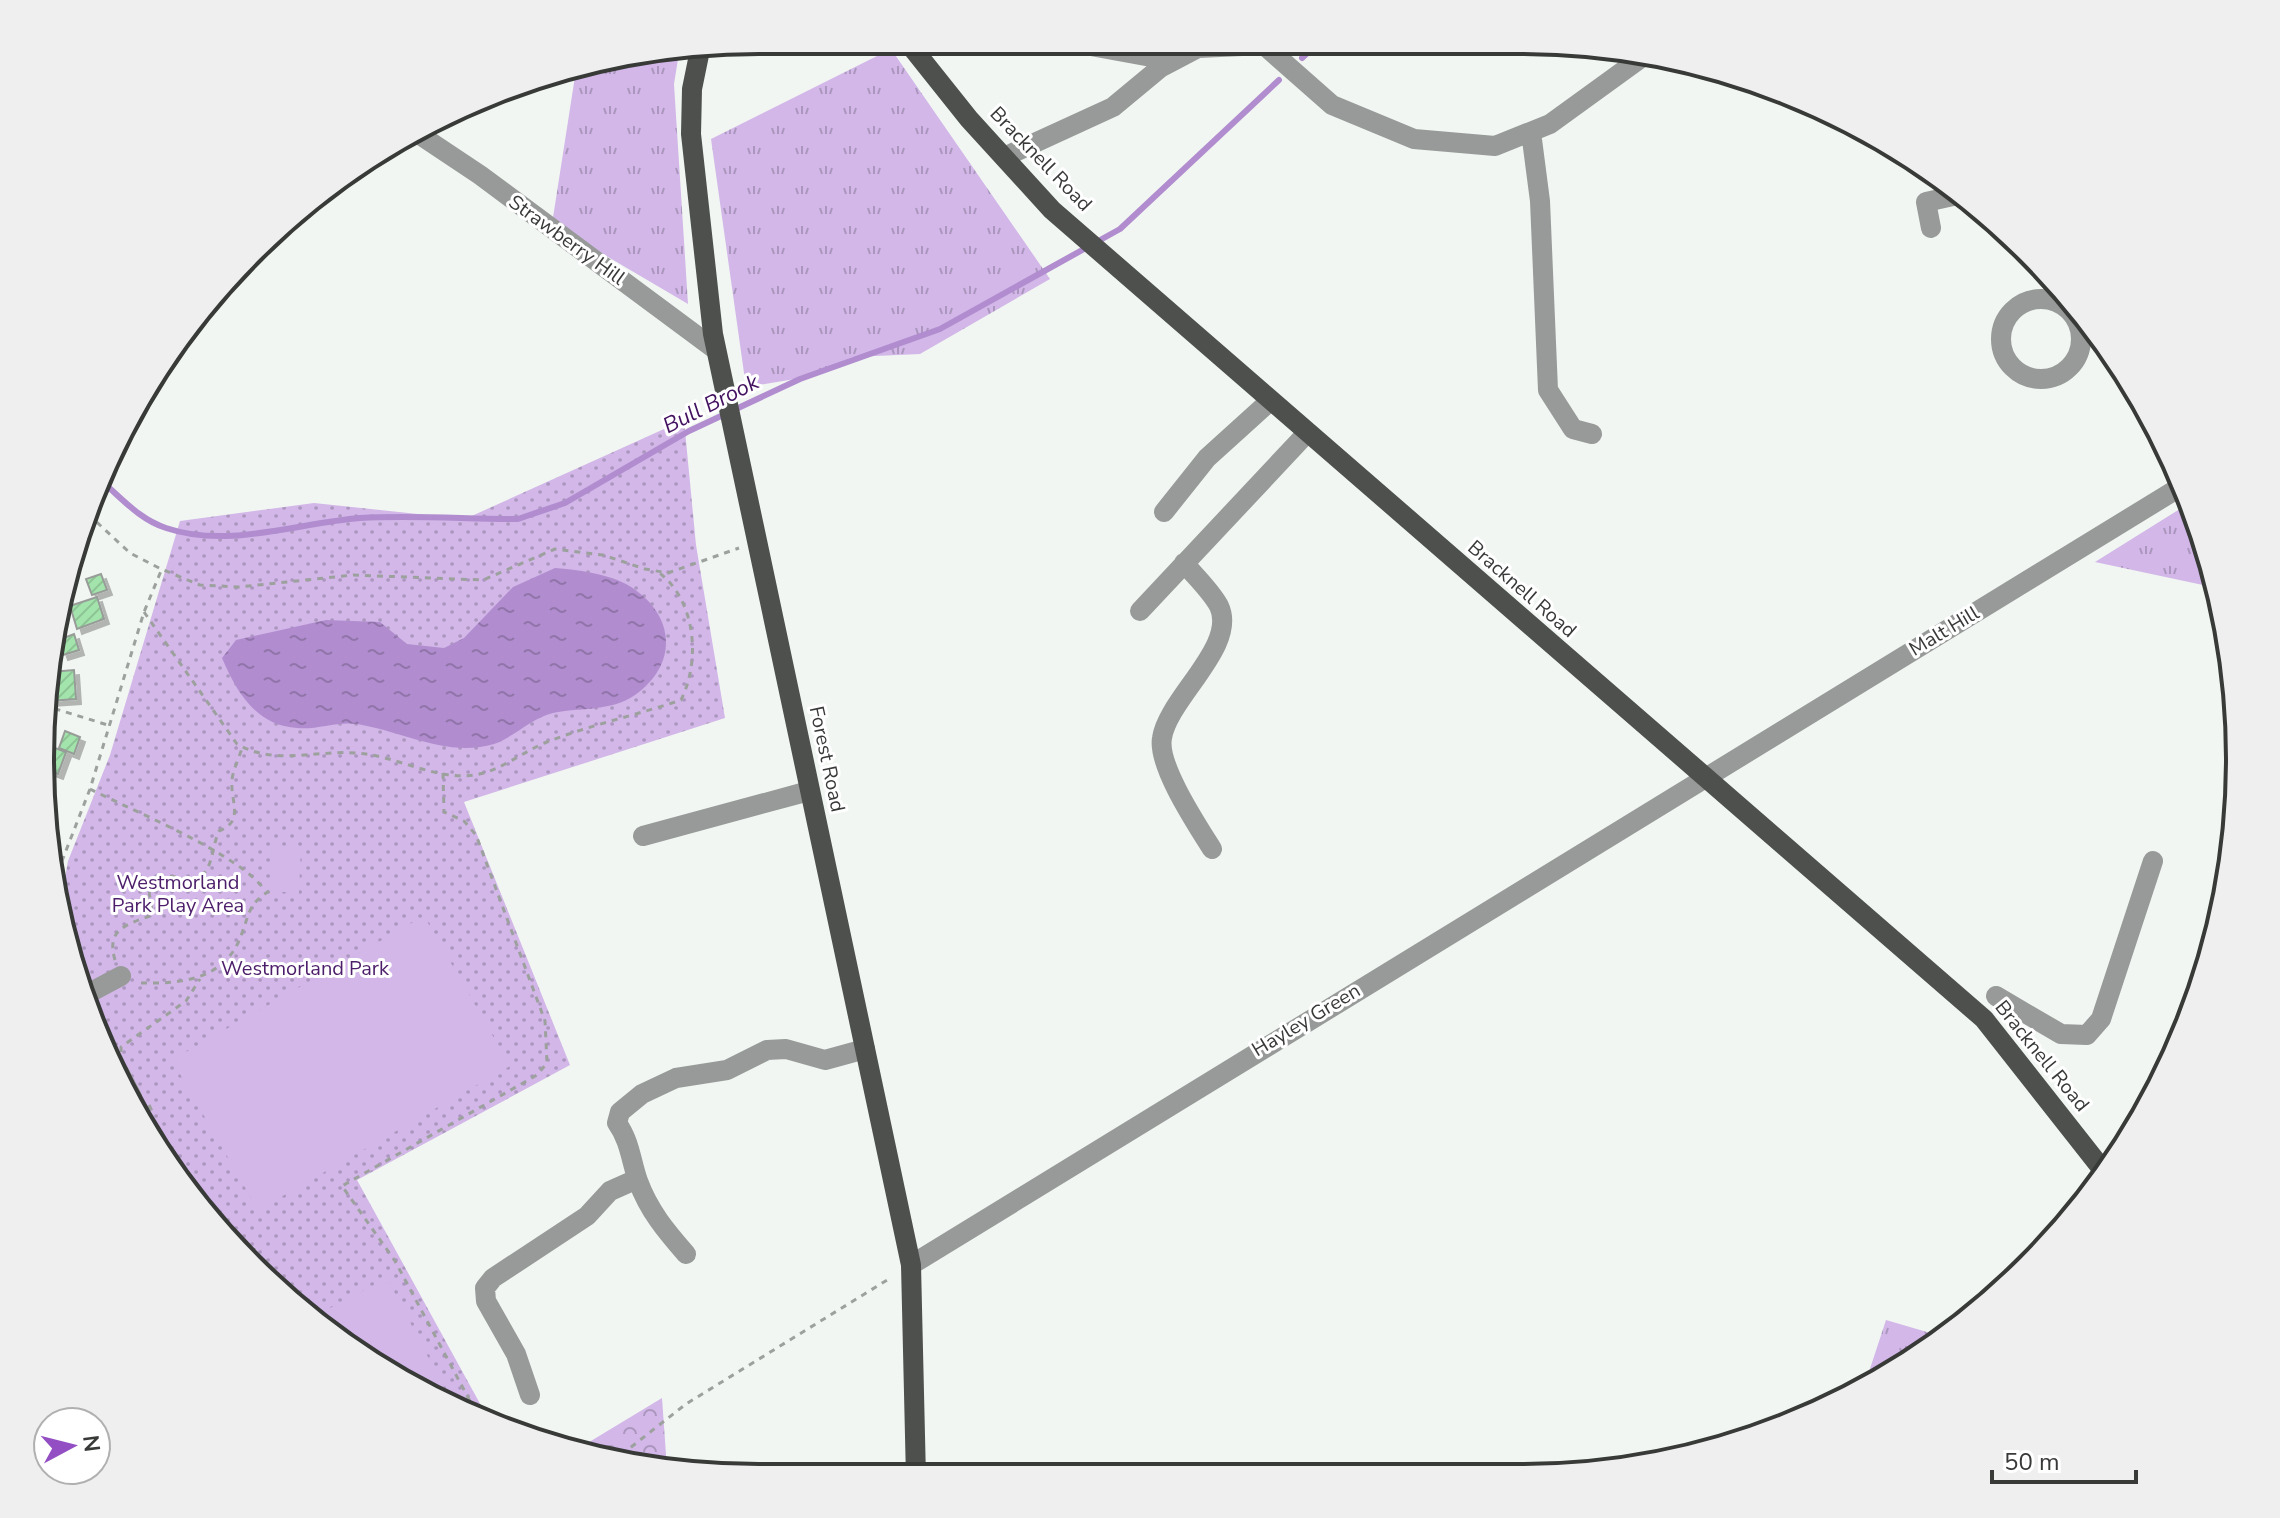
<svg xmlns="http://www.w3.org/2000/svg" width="2280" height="1518" font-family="'Nunito Sans',sans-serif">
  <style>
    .grass { fill: url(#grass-tufts) }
    .forest { fill: url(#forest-crowns) }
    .park { fill: url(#park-dots) }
    .pitch { fill: #d2b7e8 }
    .water { fill: url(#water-ripples) }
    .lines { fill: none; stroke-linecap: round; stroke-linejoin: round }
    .stream { stroke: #b18dcf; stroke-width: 6 }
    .building { fill: url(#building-hatch); stroke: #979c98; stroke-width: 2; filter: url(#shadow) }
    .path { stroke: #9da19e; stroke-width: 3; stroke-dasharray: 6 6; stroke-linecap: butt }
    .minor { stroke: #979a98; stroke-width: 20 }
    .major { stroke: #4d504d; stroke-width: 20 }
    .labels { text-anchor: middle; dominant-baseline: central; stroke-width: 6; stroke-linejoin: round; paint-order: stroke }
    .street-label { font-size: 20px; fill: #383a38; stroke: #fff }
    .park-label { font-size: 20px; fill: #4c1d6a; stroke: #fff }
    .water-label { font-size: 22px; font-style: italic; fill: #42115f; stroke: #fff }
    .rim { fill: none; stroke: #383a38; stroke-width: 4 }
  </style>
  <defs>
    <pattern id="grass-tufts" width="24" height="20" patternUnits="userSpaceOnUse" patternTransform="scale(2)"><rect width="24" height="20" fill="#d2b7e8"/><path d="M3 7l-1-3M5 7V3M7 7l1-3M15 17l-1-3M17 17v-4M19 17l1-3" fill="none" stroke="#ab96bd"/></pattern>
    <pattern id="forest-crowns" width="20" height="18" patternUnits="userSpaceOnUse" patternTransform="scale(2)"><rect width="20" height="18" fill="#d2b7e8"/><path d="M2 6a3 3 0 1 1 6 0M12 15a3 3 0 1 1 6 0" fill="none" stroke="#ab96bd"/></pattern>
    <pattern id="park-dots" width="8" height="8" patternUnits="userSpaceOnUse" patternTransform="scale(2)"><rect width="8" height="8" fill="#d2b7e8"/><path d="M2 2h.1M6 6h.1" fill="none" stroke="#ab96bd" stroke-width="1.8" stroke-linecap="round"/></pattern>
    <pattern id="water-ripples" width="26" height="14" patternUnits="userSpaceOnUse" patternTransform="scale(2)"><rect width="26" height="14" fill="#b18dcf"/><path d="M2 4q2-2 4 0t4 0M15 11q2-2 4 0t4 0" fill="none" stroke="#9174a9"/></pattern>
    <pattern id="building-hatch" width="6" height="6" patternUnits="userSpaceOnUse" patternTransform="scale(2)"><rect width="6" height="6" fill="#a3e4ac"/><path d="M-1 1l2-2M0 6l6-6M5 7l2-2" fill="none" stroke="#8dc495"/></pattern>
    <filter id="shadow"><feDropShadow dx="5" dy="5" stdDeviation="0" flood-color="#0004"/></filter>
  </defs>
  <rect width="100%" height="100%" fill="#f1f6f2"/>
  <path class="grass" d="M891,49L1050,279L920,354L853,357L801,378L746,387L711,139Z
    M679,53L674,84L688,304L552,224L576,70Z
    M2191,502L2217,588L2095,562Z
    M1886,1320L1944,1337L1921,1357L1864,1387Z"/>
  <path class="forest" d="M662,1398L667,1469L619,1464L576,1450Z"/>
  <path class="park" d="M684,420L696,545L725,718L464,802L570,1065L357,1180L489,1420L441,1404L251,1268L136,1118L94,1006L97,1004L88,991L59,912L68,861L110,755L180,521L314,503L465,519Z"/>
  <path class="pitch" d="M272,845L301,847L299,893L270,891Z
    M424,916L510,1066L258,1210L172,1060Z
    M387,1278L455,1409L441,1404L317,1315Z"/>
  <path class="water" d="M555,568C578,570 605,573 626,584C674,611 681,662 635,695C610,712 581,707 553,713C532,718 514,737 494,744C448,758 401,731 357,724C337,721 317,730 297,728C256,726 236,691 222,658L236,640L326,620L380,622L407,644L444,648L464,638L513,587Z"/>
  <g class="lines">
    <path class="stream" d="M1302,58L1321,40
      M98,478C120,496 138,519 166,528C228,549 297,523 360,518C412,515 466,519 518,519L565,503L689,431L800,379L940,329L1120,229L1279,80"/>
  </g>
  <path class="building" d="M101,574L107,590L92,595L86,579Z
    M97,597L104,619L77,629L70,606Z
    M74,634L79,650L63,655L58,640Z
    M74,670L76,699L49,701L51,672Z
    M65,731L80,737L74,754L59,748Z
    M44,744L66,752L58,774L45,769Z"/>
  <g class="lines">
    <path class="path" d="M88,514L130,553L161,569L200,585L239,587L353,575L483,580L555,549L603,555L645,569L668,573L739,548
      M144,612L237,744C275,766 314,750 356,753C395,755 436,781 475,775C500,771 524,751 547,742C590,725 637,715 681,700C701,660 696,599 657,571
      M43,705L111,726
      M443,773L444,812L464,821L476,835L545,1021L547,1063L537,1075L342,1186L395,1261L478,1416
      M90,789C131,810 244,856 265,891
      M53,884L90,789L144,612L161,571
      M115,960C106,930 125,925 150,916C156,896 139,894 161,875L176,877L188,884C215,875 210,851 219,831C245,821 230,801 232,780C233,770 239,758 242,748
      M141,983C183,984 227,979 242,933C251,908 249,904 272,889
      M121,1052V1047L186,1001L200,979
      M149,1105L153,1113L149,1123
      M143,1114L167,1147L192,1191
      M254,1248V1270
      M612,1462L686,1404L892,1277"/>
    <path class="minor" d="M1058,40L1173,61
      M1531,132L1540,201L1548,390L1573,429L1592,434
      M417,133L480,175L716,350
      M1004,157L1113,107L1160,68L1198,48L1264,45L1332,105L1414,139L1495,146L1550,124L1648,53
      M1931,228L1926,202L1953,196
      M2001 339a40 40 0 1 1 80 0a40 40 0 1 1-80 0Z
      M1164,512L1207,458L1270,401
      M1184,563C1195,576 1211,591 1219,606C1238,646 1168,698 1162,738C1157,765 1197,825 1212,849
      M1140,611L1307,433
      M643,836L809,791
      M89,993L121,976
      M1996,996L2061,1034L2087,1035L2101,1019L2153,861
      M119,1072L132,1097
      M686,1254C666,1231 649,1211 638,1181C631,1161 630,1141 617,1123L620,1112L642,1094L676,1078L727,1070L767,1050L786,1049L825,1060L865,1049
      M911,1265L2185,484
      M530,1395L516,1354L486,1301L485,1288L493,1278L587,1216L610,1191L637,1179"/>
    <path class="major" d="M906,40L969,119L1052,210L1984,1019L2106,1174
      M700,50L692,89L691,134L713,334L911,1265L916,1478"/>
  </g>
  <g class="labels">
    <g class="street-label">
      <text transform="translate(1041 159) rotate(46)">Bracknell Road</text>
      <text transform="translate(567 240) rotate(36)">Strawberry Hill</text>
      <text transform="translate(1522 589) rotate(41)">Bracknell Road</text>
      <text transform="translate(1944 631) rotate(-31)">Malt Hill</text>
      <text transform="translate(827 759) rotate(78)">Forest Road</text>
      <text transform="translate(1306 1020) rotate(-31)">Hayley Green</text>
      <text transform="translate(2042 1056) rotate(51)">Bracknell Road</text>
    </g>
    <g class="park-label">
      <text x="178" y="882">Westmorland<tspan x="178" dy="23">Park Play Area</tspan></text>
      <text x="305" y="968">Westmorland Park</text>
    </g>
    <g class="water-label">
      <text transform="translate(711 404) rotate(-27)">Bull Brook</text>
    </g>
  </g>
  <path d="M0 0H2280V1518H0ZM759 54H1521A705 705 0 0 1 2226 759V759A705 705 0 0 1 1521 1464H759A705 705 0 0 1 54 759V759A705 705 0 0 1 759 54Z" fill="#efefef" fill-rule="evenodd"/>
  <path class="rim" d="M759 54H1521A705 705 0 0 1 2226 759V759A705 705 0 0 1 1521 1464H759A705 705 0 0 1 54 759V759A705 705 0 0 1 759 54Z"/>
  <g transform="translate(72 1446) rotate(83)"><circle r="38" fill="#ffffff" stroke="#afb0af" stroke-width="2"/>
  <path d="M0-6L14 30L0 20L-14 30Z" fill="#924ec2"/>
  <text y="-12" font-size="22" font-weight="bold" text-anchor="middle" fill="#383a38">N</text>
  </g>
  <path d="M1992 1470v12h144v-12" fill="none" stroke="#383a38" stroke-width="4"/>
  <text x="2004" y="1470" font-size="24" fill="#383a38" stroke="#ffffff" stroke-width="6" paint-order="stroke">50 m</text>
</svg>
